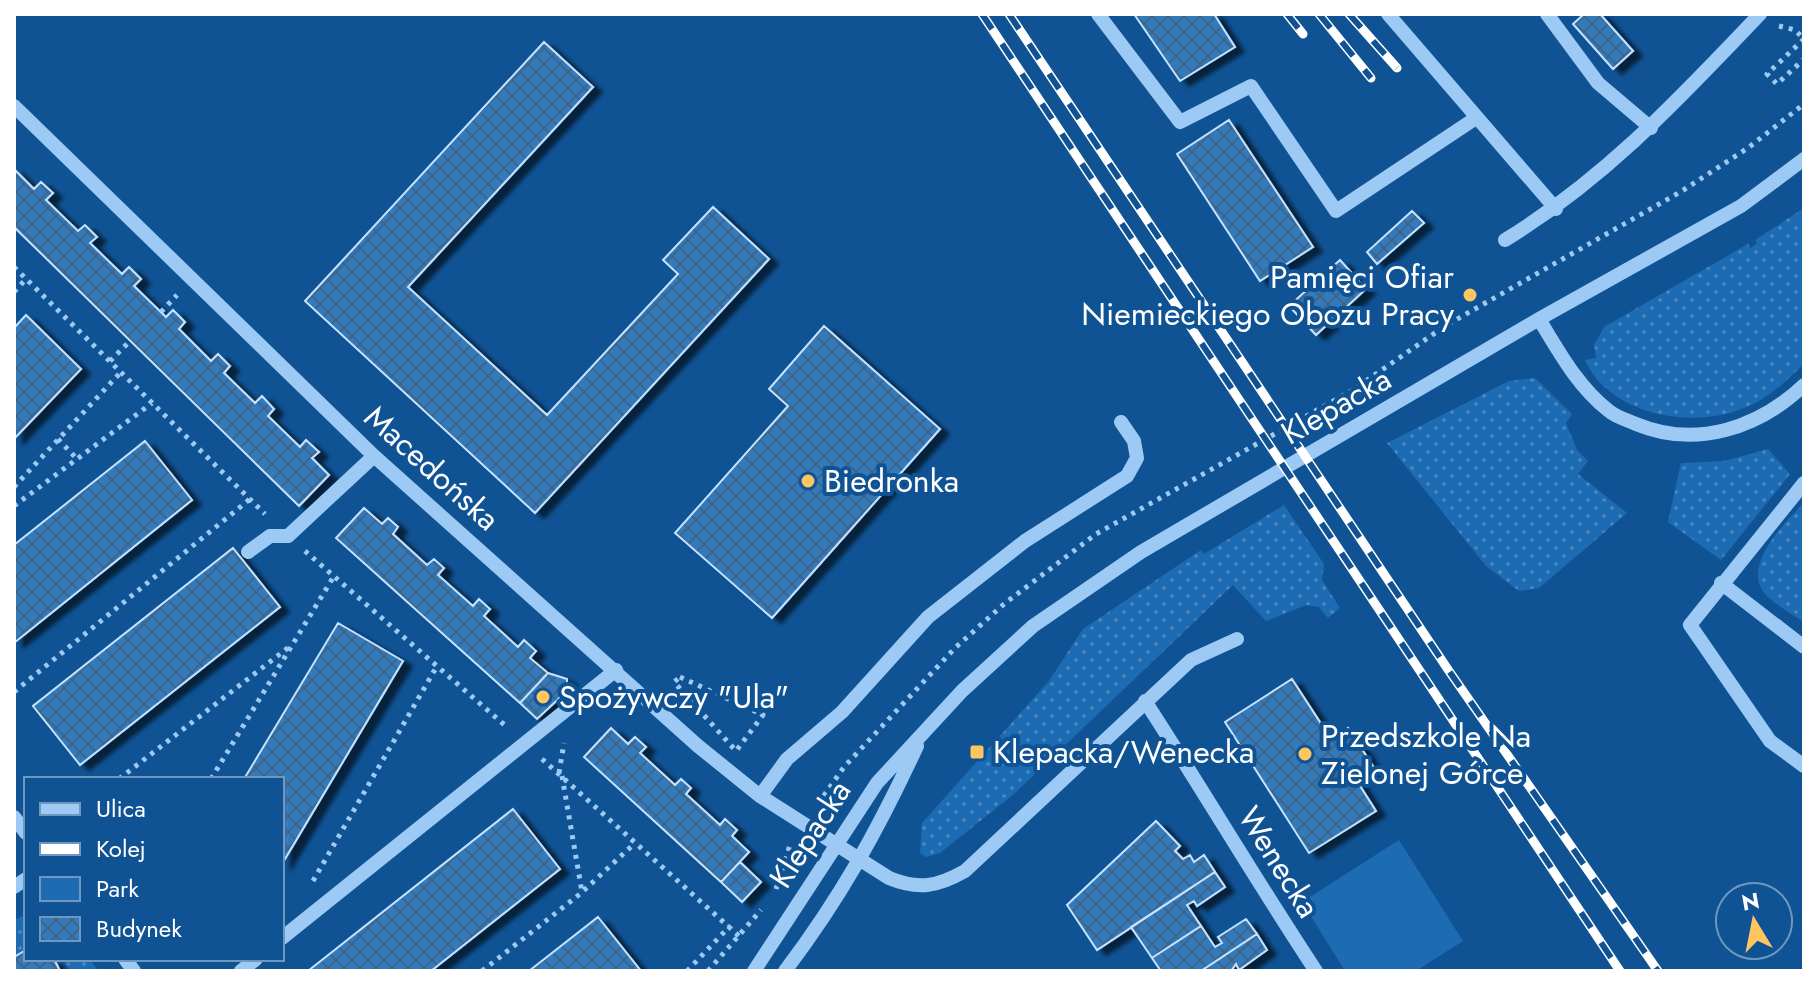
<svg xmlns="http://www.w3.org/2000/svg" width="1818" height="985" font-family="Jost,sans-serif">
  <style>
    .grass { fill: url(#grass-dots) }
    .park { fill: #1d6bb3 }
    .building { fill: url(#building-cross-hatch); stroke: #c5e3fe; stroke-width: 2; filter: url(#shadow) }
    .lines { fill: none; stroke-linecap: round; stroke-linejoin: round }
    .path { stroke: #9dcaf4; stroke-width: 5; stroke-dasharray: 4 6; stroke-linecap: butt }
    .minor { stroke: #9dcaf4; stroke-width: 14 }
    .rail-casing { stroke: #fff; stroke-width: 9 }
    .rail { stroke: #0f5395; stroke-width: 6; stroke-dasharray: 18; stroke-linecap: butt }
    .poi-dot { fill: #ffc660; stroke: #0f5395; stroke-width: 3 }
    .labels { text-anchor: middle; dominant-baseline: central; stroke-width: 8; stroke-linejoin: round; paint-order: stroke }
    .poi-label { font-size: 32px; fill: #fff; stroke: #0f5395; text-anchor: start }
    .street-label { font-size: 32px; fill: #fff; stroke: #0f5395 }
  </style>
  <defs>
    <pattern id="grass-dots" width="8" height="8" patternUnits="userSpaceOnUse" patternTransform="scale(2)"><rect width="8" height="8" fill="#1d6bb3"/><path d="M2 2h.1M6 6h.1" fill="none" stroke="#4a89c2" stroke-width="1.8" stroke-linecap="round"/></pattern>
    <pattern id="building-cross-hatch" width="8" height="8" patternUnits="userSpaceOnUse" patternTransform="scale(2)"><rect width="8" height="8" fill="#337abc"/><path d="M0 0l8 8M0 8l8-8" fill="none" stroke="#3e658a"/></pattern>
    <filter id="shadow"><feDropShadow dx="9" dy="5" stdDeviation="2" flood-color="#0009"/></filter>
  </defs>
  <rect width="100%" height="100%" fill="#0f5395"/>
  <path class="grass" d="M1804,208V364C1786,381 1768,399 1744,408C1693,430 1609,415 1585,360L1596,358L1594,345L1604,327L1748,244L1751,248L1757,243L1755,240Z
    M1535,378L1572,414L1566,423L1577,450L1588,461L1578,474L1627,513L1539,588L1519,591L1486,566L1387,443L1509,381Z
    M1768,449L1790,474L1721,560L1668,522L1681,463L1724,461Z
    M1804,502V622C1792,614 1778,606 1768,597C1737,568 1786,523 1804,502Z
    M1284,505L1324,564L1322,580L1340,608L1328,618L1319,607L1306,605L1266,621L1233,585L1014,794L940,853L926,857L920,853L922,823L1049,681L1083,629L1201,550L1204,554Z
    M26,915V950L14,957V920Z
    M54,959H89L99,971H60Z"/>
  <path class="park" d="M1399,840L1463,941L1416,971H1345L1302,902Z"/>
  <path class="building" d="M1134,14H1214L1235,47L1180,81Z
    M1584,14H1600L1633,51L1613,69L1573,24Z
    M544,42L593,87L408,287L547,415L678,274L663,260L713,207L769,259L535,513L305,301Z
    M1229,120L1313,247L1260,281L1177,154Z
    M14,169L34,189L41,182L53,193L46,200L78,231L85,225L97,237L90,243L122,274L129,267L141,279L134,286L166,317L173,310L185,322L179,329L211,361L218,354L230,366L224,373L255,403L262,396L274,409L268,416L300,447L306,440L319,452L312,458L329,475L299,506L14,227Z
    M1412,211L1424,223L1377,264L1367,252Z
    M1340,260L1366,289L1316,335L1289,306Z
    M26,315L81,369L14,439V328Z
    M824,326L940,429L772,618L675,533L788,406L769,389Z
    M145,441L192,500L14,643V545Z
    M364,508L382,524L388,518L398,527L393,534L427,565L434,559L444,568L438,575L473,606L479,599L490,609L484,616L518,647L524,640L536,651L530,658L548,673L520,703L336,538Z
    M233,548L280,607L80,765L33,706Z
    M338,623L403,661L282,864V779H244Z
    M548,673L567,679V691L537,719L520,703Z
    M1292,679L1331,739L1348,728L1375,769L1357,781L1376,811L1309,853L1225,722Z
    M611,728L628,744L635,737L646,747L640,753L675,785L681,779L691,788L686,794L720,825L725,819L737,830L732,836L749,852L721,882L584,757Z
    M513,809L560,869L431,971H308Z
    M1156,821L1180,846L1175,851L1183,859L1190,855L1194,862L1204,855L1215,872L1097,950L1067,905Z
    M740,862L761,882L742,902L721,882Z
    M1215,872L1225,887L1197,906L1194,901L1187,905L1201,926L1152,958L1131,927Z
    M598,917L641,971H529Z
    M1246,919L1257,934L1201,971H1161L1152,958L1201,926L1215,947L1222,943L1218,937Z
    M1257,934L1267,950L1239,970L1236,964L1231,971H1201Z
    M26,950V959H54L60,971H14V957Z"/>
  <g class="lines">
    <path class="path" d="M1779,26L1795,30L1804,39
      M1804,39L1767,74L1777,84L1804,59
      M14,267L265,514
      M14,292L26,279
      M161,312L177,295
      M110,361L130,341
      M58,439L77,459
      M14,487L121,372
      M14,506L152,403
      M305,551L508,728
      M680,677L763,715L736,751L674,682Z
      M14,692L250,499
      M542,759L729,927
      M559,773L564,743
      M562,776L582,892
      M119,779L289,647
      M211,779L334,576
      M818,804L844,767L955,648L1004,604L1096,534L1353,390L1445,326L1682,191L1748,148L1804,104
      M313,881L437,666
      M776,889L791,842
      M482,971L580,894L635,843
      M687,971L729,927L739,936
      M708,971L761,910"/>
    <path class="minor" d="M1098,14L1180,122L1251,86L1336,211L1476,118
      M1388,14L1556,209
      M1547,14L1598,83L1651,128
      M14,106L374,456L698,746L760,796L889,878C918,890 937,887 965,871L1191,660L1237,639
      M1505,240C1606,178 1679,99 1760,14
      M1539,319C1559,352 1578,387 1609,411C1616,417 1627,420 1636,424C1696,449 1759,428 1804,385
      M1804,483L1690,625L1770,741L1804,766
      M248,552L270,536H288L374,456
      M1721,583L1804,647
      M1145,701C1203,790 1257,882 1316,971
      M760,796L787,759L842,712L928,617L1025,541L1127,476L1137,458L1134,441L1121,422
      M14,817L26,833
      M14,887L26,879
      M282,938L616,670
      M125,959L134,971
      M241,971L256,959
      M754,971L877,783L962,691L1033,626L1141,552L1539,319L1741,206L1804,159
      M785,971C841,897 878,830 917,746"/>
    <defs>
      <path id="rail" d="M982,14L1620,971
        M1009,14L1449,671L1658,971
        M1287,14L1303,34
        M1319,14L1371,78
        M1349,14L1397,68"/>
    </defs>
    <use href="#rail" class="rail-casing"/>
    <use href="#rail" class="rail"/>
  </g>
  <g class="poi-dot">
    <circle cx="1470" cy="295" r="8"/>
    <circle cx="808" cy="481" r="8"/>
    <circle cx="543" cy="697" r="8"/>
    <rect x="969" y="744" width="16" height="16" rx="4"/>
    <circle cx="1305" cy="754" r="8"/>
  </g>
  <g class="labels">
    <g class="poi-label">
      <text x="1454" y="277" text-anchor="end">Pamięci Ofiar<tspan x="1454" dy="37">Niemieckiego Obozu Pracy</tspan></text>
      <text x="824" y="481">Biedronka</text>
      <text x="559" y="697">Spożywczy "Ula"</text>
      <text x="1321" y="736">Przedszkole Na<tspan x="1321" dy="37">Zielonej Górce</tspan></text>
      <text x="993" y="752">Klepacka/Wenecka</text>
    </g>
    <g class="street-label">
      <text transform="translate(1336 406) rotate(-30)">Klepacka</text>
      <text transform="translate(432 468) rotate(42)">Macedońska</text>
      <text transform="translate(810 834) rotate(-57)">Klepacka</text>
      <text transform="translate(1279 862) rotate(58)">Wenecka</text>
    </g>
  </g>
  <rect width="1818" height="985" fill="none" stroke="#ffffff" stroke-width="32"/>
  <rect x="24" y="777" width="260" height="184" fill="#0f5395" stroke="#6f98bf" stroke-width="2"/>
  <rect x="40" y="803" width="40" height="12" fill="#9dcaf4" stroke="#6f98bf" stroke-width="2"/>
  <text x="96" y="817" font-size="24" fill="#ffffff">Ulica</text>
  <rect x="40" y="843" width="40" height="12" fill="#ffffff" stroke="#6f98bf" stroke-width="2"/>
  <text x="96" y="857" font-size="24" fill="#ffffff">Kolej</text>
  <rect x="40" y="877" width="40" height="24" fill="#1d6bb3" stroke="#6f98bf" stroke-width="2"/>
  <text x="96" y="897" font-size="24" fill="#ffffff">Park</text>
  <rect x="40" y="917" width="40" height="24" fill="url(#building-cross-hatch)" stroke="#6f98bf" stroke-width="2"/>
  <text x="96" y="937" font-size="24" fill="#ffffff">Budynek</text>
  <g transform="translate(1754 921) rotate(350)"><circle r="38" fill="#0f5395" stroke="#6f98bf" stroke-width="2"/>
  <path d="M0-6L14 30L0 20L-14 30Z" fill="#ffc660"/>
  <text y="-12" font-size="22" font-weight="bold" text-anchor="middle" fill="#ffffff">N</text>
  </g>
</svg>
